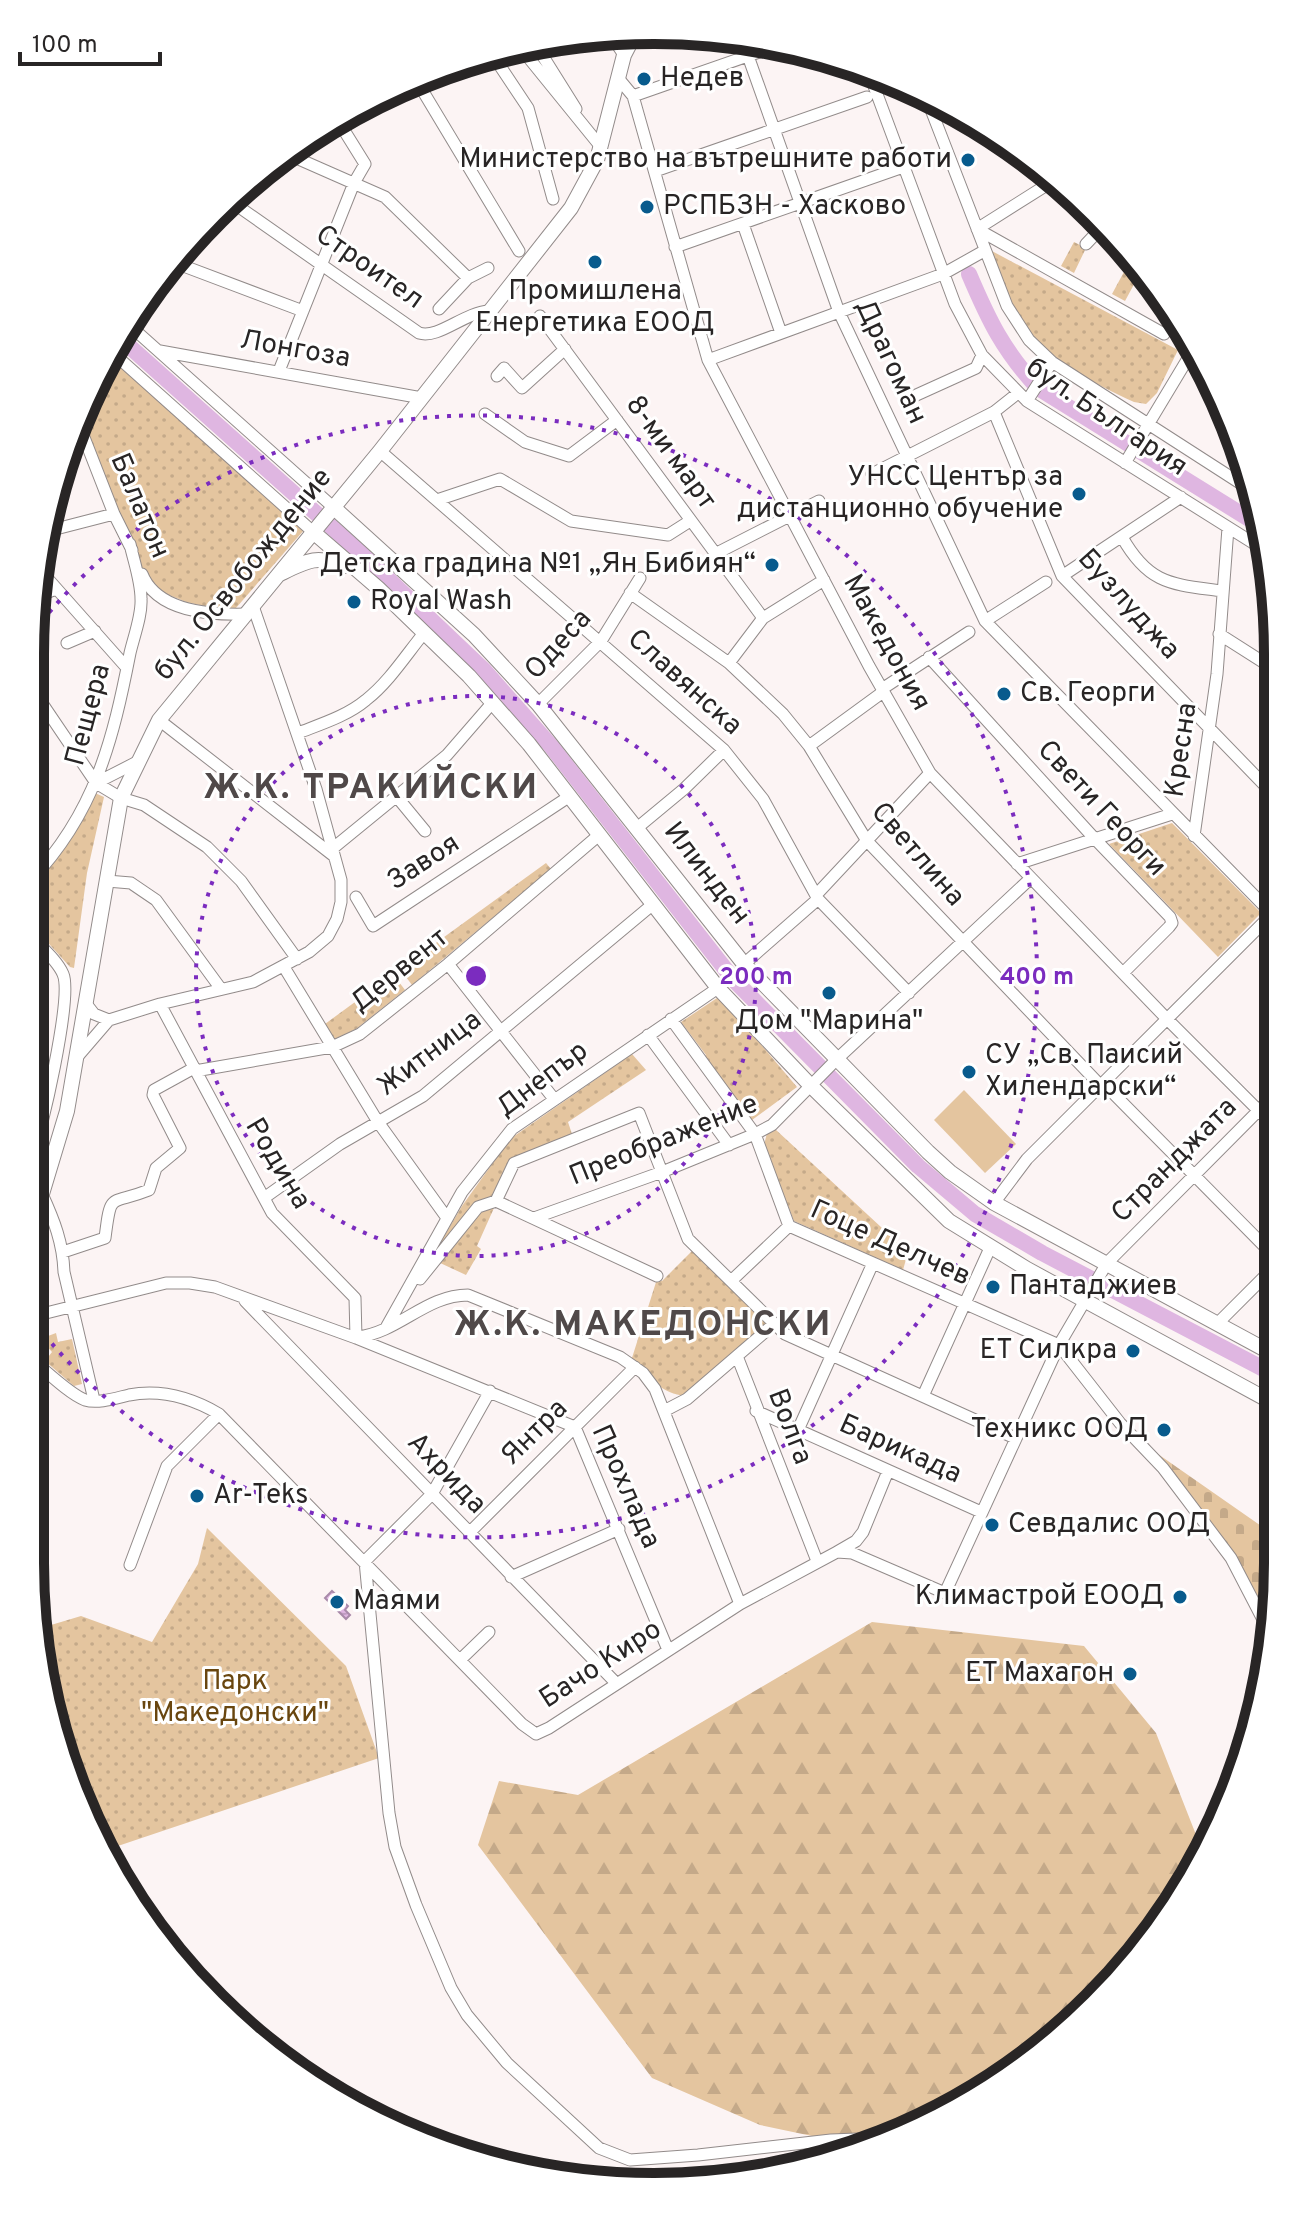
<svg xmlns="http://www.w3.org/2000/svg" width="1308" height="2217" font-family="Overpass,sans-serif">
  <style>
    .grass { fill: url(#grass-dots) }
    .forest { fill: url(#forest-firs) }
    .cemetery { fill: url(#cemetery-stones) }
    .pitch { fill: #e4c59f }
    .water { fill: url(#water-waves); stroke: #a88aa9; stroke-width: 2 }
    .lines { fill: none; stroke-linecap: round; stroke-linejoin: round }
    .river { stroke: #dfb6e1; stroke-width: 16 }
    .minor-casing { stroke: #928b8a; stroke-width: 13 }
    .major-casing { stroke: #928b8a; stroke-width: 16 }
    .minor { stroke: #fff; stroke-width: 11 }
    .major { stroke: #fff; stroke-width: 14 }
    .ring { fill: none; stroke: #7b2cbf; stroke-width: 4; stroke-dasharray: 4 8 }
    .poi-dot { fill: #085b8d; stroke: #fff; stroke-width: 3 }
    .labels { text-anchor: middle; dominant-baseline: central; stroke-width: 6; stroke-linejoin: round; paint-order: stroke }
    .poi-label { font-size: 28px; fill: #282525; stroke: #fff; text-anchor: start }
    .street-label { font-size: 28px; fill: #282525; stroke: #fff }
    .park-label { font-size: 28px; fill: #69460f; stroke: #fff }
    .district-label { font-size: 36px; font-weight: bold; letter-spacing: 2px; fill: #504949; stroke: #fff }
    .rim { fill: none; stroke: #282525; stroke-width: 10 }
    .centre { fill: #7b2cbf; stroke: #fff; stroke-width: 4 }
    .ring-label { font-size: 24px; text-anchor: middle; font-weight: bold; fill: #7b2cbf; stroke: #fff; stroke-width: 6; stroke-linejoin: round; paint-order: stroke }
  </style>
  <defs>
    <pattern id="grass-dots" width="8" height="8" patternUnits="userSpaceOnUse" patternTransform="scale(2)"><rect width="8" height="8" fill="#e4c59f"/><path d="M2 2h.1M6 6h.1" fill="none" stroke="#c4a989" stroke-width="1.8" stroke-linecap="round"/></pattern>
    <pattern id="forest-firs" width="22" height="20" patternUnits="userSpaceOnUse" patternTransform="scale(2)"><rect width="22" height="20" fill="#e4c59f"/><path d="M5 1l3.5 6h-7zM16 11l3.5 6h-7z" fill="#c4a989"/></pattern>
    <pattern id="cemetery-stones" width="16" height="16" patternUnits="userSpaceOnUse" patternTransform="scale(2)"><rect width="16" height="16" fill="#e4c59f"/><path d="M2 7V4a2 2 0 0 1 4 0v3zM10 15v-3a2 2 0 0 1 4 0v3z" fill="#c4a989"/></pattern>
    <pattern id="water-waves" width="16" height="10" patternUnits="userSpaceOnUse" patternTransform="scale(2)"><rect width="16" height="10" fill="#dfb6e1"/><path d="M0 5q4-4 8 0t8 0" fill="none" stroke="#bf9cc1"/></pattern>
  </defs>
  <rect width="100%" height="100%" fill="#fcf4f4"/>
  <path class="grass" d="M1074,242L1086,248L1074,273L1061,266Z
    M990,250L1178,350L1157,393L1146,404L1134,402C1093,383 1050,361 1023,324C1007,302 999,274 990,250Z
    M1125,270L1138,277L1125,301L1112,294Z
    M111,356L304,530L236,608L209,607L186,602L157,590L140,567L80,420Z
    M95,793L104,797L87,873L74,968L70,967L31,924V886L71,837Z
    M1172,823L1261,913L1218,957L1109,844Z
    M546,863L551,869L412,985L400,969Z
    M392,981L399,982L405,990L356,1029L335,1039L325,1024L355,1002L359,1007Z
    M720,996L797,1087L752,1120L705,1064L702,1059L706,1055L681,1022Z
    M632,1054L646,1070L568,1122L572,1134L510,1159L492,1200L422,1274L462,1206L510,1139Z
    M775,1129L908,1252L903,1270L794,1221L764,1145L767,1133Z
    M488,1206L494,1208L477,1246L481,1249L466,1275L438,1262L478,1211Z
    M695,1248L771,1325L686,1396C662,1394 648,1377 631,1361L657,1279L662,1281Z
    M56,1333L58,1342L72,1339L82,1384L74,1386L45,1361L52,1352L40,1339Z
    M207,1528L346,1666L379,1758L109,1849L63,1763L41,1628L81,1616L152,1642L198,1564Z"/>
  <path class="forest" d="M872,1622L1084,1646L1156,1733L1202,1850L1173,1910L1033,2058L884,2138L831,2140L760,2125L652,2078L478,1845L499,1781L578,1795Z"/>
  <path class="cemetery" d="M1145,1445L1277,1537V1604L1271,1635L1231,1558Z"/>
  <path class="pitch" d="M964,1090L1016,1144L985,1173L934,1120Z"/>
  <path class="water" d="M332,1591L348,1606L345,1610L350,1615L346,1619L325,1598Z"/>
  <g class="lines">
    <path class="river" d="M969,274C989,321 1003,350 1038,388L1262,527
      M120,338L365,557L484,670L551,746L733,979L918,1166L975,1214L1042,1253L1277,1376"/>
    <defs>
      <path id="minor" d="M610,34L624,55
        M742,39L839,312L985,621L1277,919
        M534,42L576,109
        M519,46L601,147
        M492,54L528,108L553,199
        M868,70L955,304L982,355L1027,401L1266,551
        M415,78L519,251
        M618,78L633,96L708,360L869,666L930,773L1167,1019L1277,1129
        M419,85L454,66
        M925,94L1007,306L1029,340L1052,362L1257,494
        M633,96L782,44
        M285,153L385,197L468,278
        M655,171L867,97
        M1053,181L977,229L1164,334
        M229,200L419,333C439,339 463,313 489,311
        M743,224L781,333
        M1086,244L1104,225
        M675,247L903,167
        M173,262L303,311
        M439,309L468,278L488,268
        M540,316L763,618
        M127,323L332,506
        M160,351L422,398
        M113,353L312,531
        M708,360L943,274L984,251
        M279,371L354,183L365,164L337,119
        M497,376L504,368L522,388L565,349
        M912,397L976,368L982,355
        M1027,401L1052,362
        M994,412L1062,576L1277,798
        M485,414L525,442L569,456L617,420
        M78,422L114,514L132,550
        M380,451L724,750L763,799L818,899L909,993
        M1125,463L1196,345
        M872,474L994,412L1018,393
        M437,500L500,479L571,521L668,535L690,521
        M48,531L114,514
        M1122,537C1149,585 1172,584 1222,591
        M715,554L819,501
        M40,570L127,668
        M142,574C157,612 210,615 246,614
        M1062,576L1181,497
        M630,593L729,663L783,714L809,746L867,841L1100,1085
        M34,598L56,589
        M985,621L1046,582
        M1219,634L1277,671
        M67,643L95,631
        M929,657L1094,838L1170,917L1172,923L1169,927L1123,973
        M729,663L763,618L824,580
        M31,687L96,783L121,798L144,805L207,847L241,881L297,959
        M538,704L601,641L640,578
        M159,720L334,856
        M31,728L48,712
        M298,733C321,724 347,716 366,700C389,682 406,655 424,633
        M809,746L883,692L882,689L969,632
        M96,783L137,762
        M397,797L425,831
        M637,828L684,789L724,750
        M1194,836L1217,674L1228,528
        M332,849L447,755L493,702
        M1017,864L1172,814
        M31,880C95,813 113,740 130,653C134,636 142,615 141,599C141,581 134,562 130,544
        M107,881L131,883L156,900L221,989
        M816,895L930,773
        M356,897L373,926L570,796
        M448,964L554,1099
        M744,964L818,899
        M284,967L378,1122L447,1218
        M160,1004L272,1213L355,1298L356,1338
        M87,1005L94,1014L109,1020L160,1004L253,982L309,952L328,936L337,919L341,902V880L316,789L253,606
        M671,1019L755,1134L789,1226L1059,1345L1120,1423L1163,1468L1231,1558L1271,1635
        M648,1035L729,1145
        M78,1056L109,1020
        M195,1071L332,1047L360,1034L448,964L599,835
        M1103,1083L1277,1259
        M31,1162C41,1134 73,997 63,974C57,960 41,947 31,936
        M42,1194C54,1220 63,1243 64,1272L94,1400
        M264,1198L340,1144L423,1096L652,905
        M496,1201L514,1163L639,1113L688,1239L785,1334L1015,1438
        M994,1203L1027,1159L1276,910
        M534,1218L662,1172L755,1134L772,1125L836,1060L1031,878
        M63,1252L105,1238C111,1190 109,1206 149,1190L156,1168L180,1148L153,1095L154,1090L194,1068
        M420,1279L478,1207L496,1201L657,1276
        M731,1281L789,1226
        M245,1301L616,1683
        M30,1317L166,1283H190L215,1287L356,1338L575,1427L668,1650
        M774,1324L737,1356L817,1561
        M1217,1324L1277,1264
        M387,1326L462,1192L512,1129L718,988
        M358,1337C399,1332 426,1295 468,1295L620,1357L643,1373L655,1389L740,1604
        M30,1358C44,1369 69,1394 85,1400C98,1404 116,1398 129,1395C161,1389 190,1397 219,1414L522,1724L536,1734L549,1728L740,1604L837,1552L852,1553L945,1593L1059,1345L1107,1263L1277,1092
        M490,1391L432,1494L365,1561L389,1813L395,1847L416,1905L451,1988L467,2015L507,2063L599,2148L630,2160L698,2155L831,2140L884,2138
        M923,1396L990,1248
        M664,1411L687,1399L737,1356
        M756,1411L981,1512
        M798,1430L873,1263
        M469,1533L635,1367
        M837,1552L856,1541L863,1532L888,1471
        M130,1565L167,1466L219,1414
        M511,1577L619,1529
        M461,1659L489,1632"/>
      <path id="major" d="M332,506L474,635L538,704L744,964L928,1152L950,1172L994,1203L1277,1356
        M312,531L378,588L469,676L529,744L718,988L811,1086L949,1221L1027,1269L1277,1405
        M280,574C308,560 316,555 346,566
        M31,1215L42,1194L67,1111L121,798L159,720L380,451L571,208L597,160L624,55L636,32"/>
    </defs>
    <use href="#minor" class="minor-casing"/>
    <use href="#major" class="major-casing"/>
    <use href="#minor" class="minor"/>
    <use href="#major" class="major"/>
  </g>
  <g class="ring">
    <circle cx="476" cy="976" r="280"/>
    <path d="M34 631A561 561 0 1 1 31 1318"/>
  </g>
  <g class="poi-dot">
    <circle cx="644" cy="79" r="8"/>
    <circle cx="968" cy="160" r="8"/>
    <circle cx="647" cy="207" r="8"/>
    <circle cx="595" cy="262" r="8"/>
    <circle cx="1079" cy="494" r="8"/>
    <circle cx="772" cy="565" r="8"/>
    <circle cx="354" cy="602" r="8"/>
    <circle cx="1004" cy="694" r="8"/>
    <circle cx="829" cy="993" r="8"/>
    <circle cx="969" cy="1072" r="8"/>
    <circle cx="993" cy="1287" r="8"/>
    <circle cx="1133" cy="1351" r="8"/>
    <circle cx="1164" cy="1430" r="8"/>
    <circle cx="197" cy="1496" r="8"/>
    <circle cx="992" cy="1525" r="8"/>
    <circle cx="1180" cy="1597" r="8"/>
    <circle cx="337" cy="1602" r="8"/>
    <circle cx="1130" cy="1674" r="8"/>
  </g>
  <g class="labels">
    <g class="poi-label">
      <text x="660" y="79">Недев</text>
      <text x="952" y="160" text-anchor="end">Министерство на вътрешните работи</text>
      <text x="663" y="207">РСПБЗН - Хасково</text>
      <text x="595" y="292" text-anchor="middle">Промишлена<tspan x="595" dy="32">Енергетика ЕООД</tspan></text>
      <text x="1063" y="478" text-anchor="end">УНСС Център за<tspan x="1063" dy="32">дистанционно обучение</tspan></text>
      <text x="756" y="565" text-anchor="end">Детска градина №1 „Ян Бибиян“</text>
      <text x="370" y="602">Royal Wash</text>
      <text x="1020" y="694">Св. Георги</text>
      <text x="829" y="1022" text-anchor="middle">Дом "Марина"</text>
      <text x="985" y="1056">СУ „Св. Паисий<tspan x="985" dy="32">Хилендарски“</tspan></text>
      <text x="1009" y="1287">Пантаджиев</text>
      <text x="1117" y="1351" text-anchor="end">ЕТ Силкра</text>
      <text x="1148" y="1430" text-anchor="end">Техникс ООД</text>
      <text x="213" y="1496">Ar-Teks</text>
      <text x="1008" y="1525">Севдалис ООД</text>
      <text x="1164" y="1597" text-anchor="end">Климастрой ЕООД</text>
      <text x="353" y="1602">Маями</text>
      <text x="1114" y="1674" text-anchor="end">ЕТ Махагон</text>
    </g>
    <g class="street-label">
      <text transform="translate(369 268) rotate(35)">Строител</text>
      <text transform="translate(295 350) rotate(10)">Лонгоза</text>
      <text transform="translate(890 362) rotate(65)">Драгоман</text>
      <text transform="translate(1106 418) rotate(34)">бул. България</text>
      <text transform="translate(670 453) rotate(54)">8-ми март</text>
      <text transform="translate(139 506) rotate(67)">Балатон</text>
      <text transform="translate(244 575) rotate(-51)">бул. Освобождение</text>
      <text transform="translate(1128 605) rotate(48)">Бузлуджа</text>
      <text transform="translate(886 643) rotate(61)">Македония</text>
      <text transform="translate(559 645) rotate(-48)">Одеса</text>
      <text transform="translate(684 683) rotate(42)">Славянска</text>
      <text transform="translate(89 715) rotate(-75)">Пещера</text>
      <text transform="translate(1182 750) rotate(-82)">Кресна</text>
      <text transform="translate(1101 809) rotate(47)">Свети Георги</text>
      <text transform="translate(917 855) rotate(49)">Светлина</text>
      <text transform="translate(424 863) rotate(-33)">Завоя</text>
      <text transform="translate(706 874) rotate(52)">Илинден</text>
      <text transform="translate(400 971) rotate(-39)">Дервент</text>
      <text transform="translate(430 1054) rotate(-37)">Житница</text>
      <text transform="translate(543 1080) rotate(-37)">Днепър</text>
      <text transform="translate(664 1141) rotate(-22)">Преображение</text>
      <text transform="translate(1175 1161) rotate(-45)">Странджата</text>
      <text transform="translate(277 1164) rotate(59)">Родина</text>
      <text transform="translate(890 1244) rotate(24)">Гоце Делчев</text>
      <text transform="translate(789 1427) rotate(69)">Волга</text>
      <text transform="translate(535 1433) rotate(-45)">Янтра</text>
      <text transform="translate(900 1450) rotate(24)">Барикада</text>
      <text transform="translate(446 1474) rotate(46)">Ахрида</text>
      <text transform="translate(625 1487) rotate(66)">Прохлада</text>
      <text transform="translate(601 1665) rotate(-33)">Бачо Киро</text>
    </g>
    <g class="park-label">
      <text x="235" y="1682">Парк<tspan x="235" dy="32">"Македонски"</tspan></text>
    </g>
    <g class="district-label">
      <text x="371" y="789">Ж.К. ТРАКИЙСКИ</text>
      <text x="643" y="1326">Ж.К. МАКЕДОНСКИ</text>
    </g>
  </g>
  <path d="M0 0H1308V2217H0ZM654 44H654A610 610 0 0 1 1264 654V1563A610 610 0 0 1 654 2173H654A610 610 0 0 1 44 1563V654A610 610 0 0 1 654 44Z" fill="#fff" fill-rule="evenodd"/>
  <path class="rim" d="M654 44H654A610 610 0 0 1 1264 654V1563A610 610 0 0 1 654 2173H654A610 610 0 0 1 44 1563V654A610 610 0 0 1 654 44Z"/>
  <circle cx="476" cy="976" r="12" class="centre"/>
  <g class="ring-label">
    <text x="756" y="984">200 m</text>
    <text x="1037" y="984">400 m</text>
  </g>
  <path d="M20 52v12h140v-12" fill="none" stroke="#282525" stroke-width="4"/>
  <text x="32" y="52" font-size="24" fill="#282525" stroke="#ffffff" stroke-width="6" paint-order="stroke">100 m</text>
</svg>
